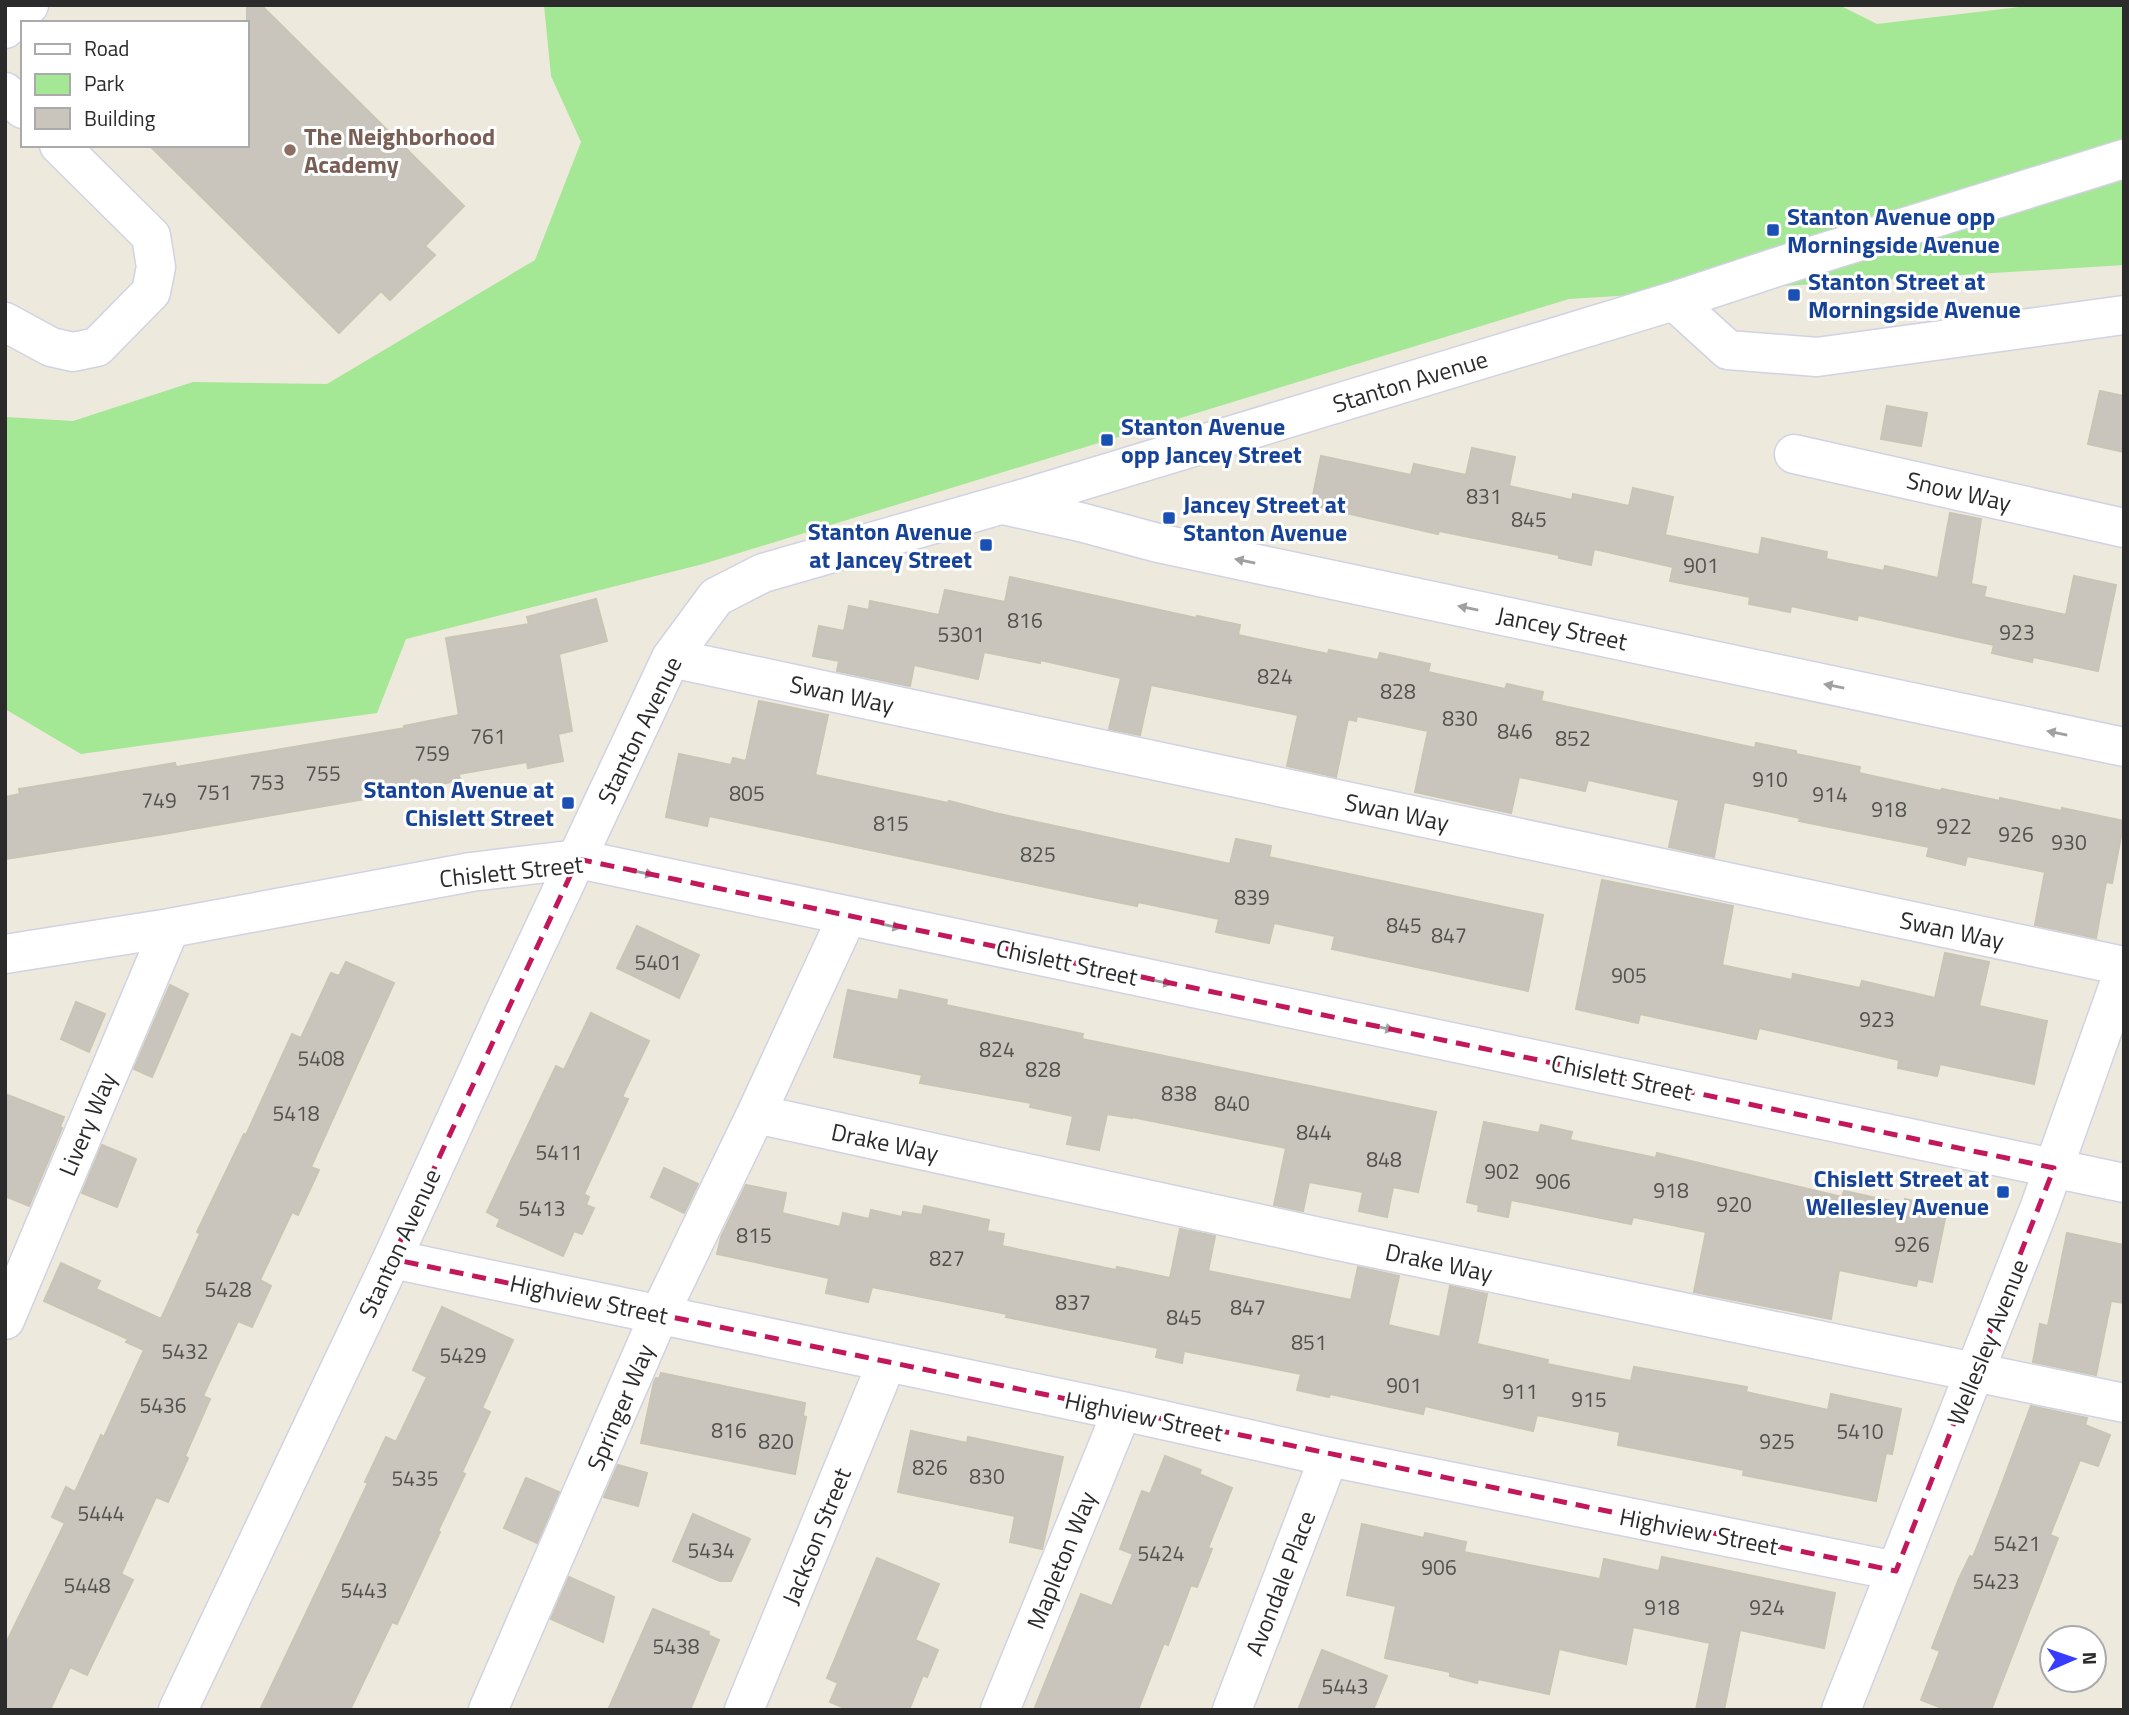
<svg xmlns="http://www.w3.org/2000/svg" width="2129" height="1715" font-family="'Titillium Web',sans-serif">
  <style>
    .green { fill: #a4e795 }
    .building { fill: #c9c5bc; stroke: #c9c5b5; stroke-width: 2 }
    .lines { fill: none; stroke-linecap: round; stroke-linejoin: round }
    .minor-casing { stroke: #d1d2e4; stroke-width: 41 }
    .minor { stroke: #fff; stroke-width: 38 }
    .oneway { fill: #a0a0a0 }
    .marked { fill: none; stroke: #c2185b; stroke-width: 5; stroke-dasharray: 14 9; stroke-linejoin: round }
    .education-dot { fill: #8d6e63; stroke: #fff; stroke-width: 2.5 }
    .transit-dot { fill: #1a4fb4; stroke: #fff; stroke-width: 2.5 }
    .labels { text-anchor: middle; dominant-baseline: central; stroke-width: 6; stroke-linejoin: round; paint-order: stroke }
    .number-label { font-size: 21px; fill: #52524f }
    .education-label { font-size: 24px; font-weight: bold; fill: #785e54; stroke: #fff; text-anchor: start }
    .transit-label { font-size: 24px; font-weight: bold; fill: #164399; stroke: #fff; text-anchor: start }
    .street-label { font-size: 24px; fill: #2b2b2b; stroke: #fff }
  </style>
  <rect width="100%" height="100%" fill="#ede9dc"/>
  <path class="green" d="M544,5H1839L1877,24L2036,5H2124V265L1569,299L703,564L406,639L377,713L81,754L5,709V417L73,421L193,382L327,384L535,260L581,142L551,76Z"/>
  <path class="building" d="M247,5H261L464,206L425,246L435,255L390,300L381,291L339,333L149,145H247Z
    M2100,391L2124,396V452L2088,444Z
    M1887,406L1927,413L1921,446L1881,439Z
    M1472,448L1515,457L1509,486L1572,500L1573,494L1629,506L1633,488L1673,497L1665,535L1759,555L1762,538L1827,552L1826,559L1884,571L1885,566L1938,578L1950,513L1981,519L1971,584L1986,587L1984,597L2066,615L2074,576L2116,585L2098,671L2033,657L2032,662L1992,653L1994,645L1858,615L1857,620L1791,606L1790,612L1749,604L1750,597L1670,581L1673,567L1594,549L1591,565L1559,558V555L1439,531L1438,534L1311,505L1321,456L1411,475L1414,464L1466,475Z
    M1010,577L1196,618L1197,616L1240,625L1238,635L1328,654L1329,650L1378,660L1380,653L1430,664L1428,672L1505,689L1507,684L1543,692L1541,701L1755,748L1756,743L1796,751V754L1860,767L1859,773L1941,791L1942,789L2000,801V798L2062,811V808L2124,821L2112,883L2106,882L2096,938L2035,925L2045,872L1967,856L1965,865L1927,856L1929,847L1799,821L1800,818L1724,802L1714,857L1669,847L1679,800L1588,780L1585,791L1519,777L1511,813L1415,792L1428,731L1357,716L1356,721L1348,719L1336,777L1287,766L1298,715L1151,685L1140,735L1109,729L1121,678L1040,660V663L984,652L978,679L914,665L910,686L837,671L839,661L813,656L819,626L844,631L849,606L869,610L870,601L939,615L945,590L1005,602Z
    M596,599L607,641L559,654L572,731L558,734L563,761L528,768L527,762L459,774L460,780L405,792L164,834L5,859V797L20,794L19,789L175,763L176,767L405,728L404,726L459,715L446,638L529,624L527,617Z
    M759,701L828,715L815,775L948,803L949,801L995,813L1230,864L1236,839L1271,846L1269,857L1543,915L1528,991L1332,949L1335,936L1274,923L1269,943L1216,932L1219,919L1138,902L1137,906L1102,899L709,816L707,826L666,817L679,754L731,765L733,758L746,761Z
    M1602,880L1733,906L1722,965L1792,980L1793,974L1860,988L1862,981L1935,998L1945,953L1989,962L1979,1006L2047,1021L2034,1084L1940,1064L1937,1076L1898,1068L1899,1060L1759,1028L1756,1039L1640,1014L1638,1023L1576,1009Z
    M637,926L699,955L679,998L617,968Z
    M346,962L394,983L311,1167L319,1170L298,1215L292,1212L260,1280L271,1286L252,1327L238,1321L203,1396L210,1399L185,1456L188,1458L168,1502L156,1497L121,1574L133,1580L87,1675L70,1667L50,1710H5V1645L65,1523L52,1517L66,1487L75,1492L101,1435L104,1437L144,1350L126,1342L128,1339L44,1301L61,1263L100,1281L96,1289L161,1319L200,1234L197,1232L244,1134L246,1135L292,1034L301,1038L331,973L339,976Z
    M170,985L188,994L152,1077L134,1069Z
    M848,990L898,1000L900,990L947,1000L946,1005L1083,1034L1082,1039L1436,1112L1418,1192L1393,1187L1387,1217L1359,1211L1363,1192L1309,1182L1303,1211L1274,1205L1286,1148L1132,1117V1118L1107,1114L1099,1150L1067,1144L1073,1116L1030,1107L1031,1103L920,1083L922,1075L834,1057Z
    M76,1002L105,1014L89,1052L61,1039Z
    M591,1013L649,1041L622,1097L628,1099L584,1194L589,1197L586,1205L594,1208L582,1234L574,1231L563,1256L497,1226L500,1219L487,1212L556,1066L564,1070Z
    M5,1094L64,1117L60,1127L62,1128L29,1206L5,1196Z
    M1484,1122L1539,1133L1541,1125L1572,1132L1570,1140L1656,1158L1657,1153L1842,1197L1844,1191L1904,1204L1905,1199L1947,1209L1932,1282L1918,1279L1916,1286L1839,1270L1831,1319L1694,1292L1706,1232L1633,1217L1631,1224L1511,1200L1508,1217L1478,1211L1479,1205L1467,1202Z
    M102,1145L136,1159L117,1207L82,1193Z
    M664,1168L698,1184L684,1213L651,1197Z
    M746,1185L786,1193L782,1213L840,1227L843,1213L869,1219L871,1210L902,1217L903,1212L922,1215L924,1206L989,1220L987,1231L1004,1234L1002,1246L1116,1270L1117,1267L1170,1278L1180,1229L1215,1236L1208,1271L1351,1300L1358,1267L1399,1276L1388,1325L1440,1337L1450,1286L1487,1294L1477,1344L1548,1360L1547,1364L1631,1381L1634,1367L1747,1387L1746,1392L1828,1410L1831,1394L1901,1409L1892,1454L1886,1453L1876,1501L1743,1475L1744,1470L1618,1445L1620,1432L1537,1415L1533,1431L1425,1406L1423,1414L1330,1394L1329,1397L1297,1390L1301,1374L1184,1351L1182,1363L1156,1357L1158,1348L1006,1317L1007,1314L872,1287L868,1302L826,1293L829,1278L717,1254L721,1237Z
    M2067,1233L2124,1245V1303L2111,1301L2096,1375L2033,1362L2040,1324L2048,1326Z
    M442,1307L513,1340L482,1408L490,1412L462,1472L465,1474L438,1531L440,1532L397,1624L392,1622L350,1710H260L368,1483L365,1482L386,1437L396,1442L427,1377L413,1370Z
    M661,1373L805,1403L803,1416L806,1417L795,1474L641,1443L654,1382L656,1378L659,1379Z
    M2031,1406L2087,1418L2085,1425L2110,1435L2098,1466L2080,1460L2050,1535L2058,1538L1991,1710H1947L1921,1700L1940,1651L1932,1648L1958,1581L1970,1556L1973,1557L1997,1497Z
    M911,1431L967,1443L968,1437L1063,1457L1042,1549L1010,1542L1015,1516L898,1492Z
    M1165,1456L1201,1470L1199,1474L1232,1488L1208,1548L1212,1549L1197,1587L1191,1585L1168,1645L1164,1643L1138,1710H1034L1081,1594L1112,1606L1133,1554L1120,1549L1142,1491L1150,1494Z
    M618,1465L647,1473L638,1506L604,1497Z
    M526,1478L559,1492L537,1543L504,1528Z
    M693,1514L750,1539L731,1581H720L673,1561Z
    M1362,1524L1424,1538L1425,1533L1466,1542L1464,1552L1600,1579L1604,1559L1659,1571L1662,1557L1835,1593L1824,1648L1740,1630L1724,1710H1696L1710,1643L1633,1627L1626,1664L1559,1649L1549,1694L1478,1679L1477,1683L1450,1676V1672L1385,1658L1396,1606L1347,1595Z
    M877,1558L939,1584L915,1640L938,1650L927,1677L923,1675L909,1710H849L830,1702L838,1683L827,1678Z
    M569,1577L614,1597L603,1642L551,1619Z
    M653,1609L709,1632L708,1635L719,1640L690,1710H608Z
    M1322,1650L1387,1676L1373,1710H1298Z"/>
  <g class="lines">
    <defs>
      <path id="minor" d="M5,29L29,5
        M5,92L23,109
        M1674,301L1728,350L1817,357L2124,315
        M5,322L51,347L73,352L97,347L151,292L156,267L151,236L59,145
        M1794,454L2124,528
        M1003,505L1080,522L1158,543L2124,747
        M671,658L2124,966
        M5,954L170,928L471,872L578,859L2124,1183
        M756,1114L1329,1239L2124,1403
        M392,1259L1122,1411L1329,1457L1896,1571
        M5,1320L170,928
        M178,1710L392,1259L507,1007L671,658L716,597L763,573L1025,498L1674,301L1777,267L2124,159
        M488,1710L660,1313L756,1114L847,917
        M744,1710L887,1362
        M1000,1710L1122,1411
        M1232,1710L1329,1457
        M1841,1710L2039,1209L2124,970"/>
    </defs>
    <use href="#minor" class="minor-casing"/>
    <use href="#minor" class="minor"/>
  </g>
  <defs><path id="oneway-solid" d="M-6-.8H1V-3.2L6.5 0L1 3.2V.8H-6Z" transform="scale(1.75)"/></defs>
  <g class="oneway">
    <use href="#oneway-solid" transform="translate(1245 561) rotate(-168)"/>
    <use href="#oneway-solid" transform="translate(1468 608) rotate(-168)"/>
    <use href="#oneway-solid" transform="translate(1834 686) rotate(-168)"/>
    <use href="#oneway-solid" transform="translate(2057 733) rotate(-168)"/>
    <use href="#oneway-solid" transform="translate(644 873) rotate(12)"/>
    <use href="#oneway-solid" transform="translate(891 926) rotate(12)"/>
    <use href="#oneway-solid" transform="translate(1162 982) rotate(12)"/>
    <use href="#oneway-solid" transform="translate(1384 1028) rotate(12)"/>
  </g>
  <path class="marked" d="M578,859L2054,1168L1896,1571L392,1259Z"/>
  <circle class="education-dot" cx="290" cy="150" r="7"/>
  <g class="transit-dot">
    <rect x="1766" y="223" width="14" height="14" rx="3.5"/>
    <rect x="1787" y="288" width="14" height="14" rx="3.5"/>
    <rect x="1100" y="433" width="14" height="14" rx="3.5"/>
    <rect x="1162" y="511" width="14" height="14" rx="3.5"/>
    <rect x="979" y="538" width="14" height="14" rx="3.5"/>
    <rect x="561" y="796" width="14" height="14" rx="3.5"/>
    <rect x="1996" y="1185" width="14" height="14" rx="3.5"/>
  </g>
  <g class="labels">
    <g class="number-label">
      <text x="1484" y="496">831</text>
      <text x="1529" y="519">845</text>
      <text x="1701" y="565">901</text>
      <text x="1025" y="620">816</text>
      <text x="2017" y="632">923</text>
      <text x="961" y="634">5301</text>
      <text x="1275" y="676">824</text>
      <text x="1398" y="691">828</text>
      <text x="1460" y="718">830</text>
      <text x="1515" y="731">846</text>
      <text x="488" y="736">761</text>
      <text x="1573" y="738">852</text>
      <text x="432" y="753">759</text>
      <text x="323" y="773">755</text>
      <text x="1770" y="779">910</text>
      <text x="267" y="782">753</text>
      <text x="214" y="792">751</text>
      <text x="747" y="793">805</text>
      <text x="1830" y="794">914</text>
      <text x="159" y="800">749</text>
      <text x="1889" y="809">918</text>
      <text x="891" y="823">815</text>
      <text x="1954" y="826">922</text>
      <text x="2016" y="834">926</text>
      <text x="2069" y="842">930</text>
      <text x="1038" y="854">825</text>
      <text x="1252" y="897">839</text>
      <text x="1404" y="925">845</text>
      <text x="1449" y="935">847</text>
      <text x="658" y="962">5401</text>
      <text x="1629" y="975">905</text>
      <text x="1877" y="1019">923</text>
      <text x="997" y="1049">824</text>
      <text x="321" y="1058">5408</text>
      <text x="1043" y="1069">828</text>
      <text x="1179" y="1093">838</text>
      <text x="1232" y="1103">840</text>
      <text x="296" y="1113">5418</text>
      <text x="1314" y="1132">844</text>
      <text x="559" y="1152">5411</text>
      <text x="1384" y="1159">848</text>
      <text x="1502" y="1171">902</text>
      <text x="1553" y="1181">906</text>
      <text x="1671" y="1190">918</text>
      <text x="1734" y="1204">920</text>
      <text x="542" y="1208">5413</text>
      <text x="754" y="1235">815</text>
      <text x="1912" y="1244">926</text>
      <text x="947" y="1258">827</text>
      <text x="228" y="1289">5428</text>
      <text x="1073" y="1302">837</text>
      <text x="1248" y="1307">847</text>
      <text x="1184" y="1317">845</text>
      <text x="1309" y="1342">851</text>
      <text x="185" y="1351">5432</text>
      <text x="463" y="1355">5429</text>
      <text x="1404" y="1385">901</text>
      <text x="1520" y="1391">911</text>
      <text x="1589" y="1399">915</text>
      <text x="163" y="1405">5436</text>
      <text x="729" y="1430">816</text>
      <text x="1860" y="1431">5410</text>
      <text x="776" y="1441">820</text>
      <text x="1777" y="1441">925</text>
      <text x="930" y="1467">826</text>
      <text x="987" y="1476">830</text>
      <text x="415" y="1478">5435</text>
      <text x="101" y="1513">5444</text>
      <text x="2017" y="1543">5421</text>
      <text x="711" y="1550">5434</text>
      <text x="1161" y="1553">5424</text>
      <text x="1439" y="1567">906</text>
      <text x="1996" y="1581">5423</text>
      <text x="87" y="1585">5448</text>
      <text x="364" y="1590">5443</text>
      <text x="1662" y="1607">918</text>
      <text x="1767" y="1607">924</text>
      <text x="676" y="1646">5438</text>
      <text x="1345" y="1686">5443</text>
    </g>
    <g class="education-label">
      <text x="304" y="136">The Neighborhood<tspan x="304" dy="28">Academy</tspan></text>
    </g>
    <g class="transit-label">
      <text x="1787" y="216">Stanton Avenue opp<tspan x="1787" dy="28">Morningside Avenue</tspan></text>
      <text x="1808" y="281">Stanton Street at<tspan x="1808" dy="28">Morningside Avenue</tspan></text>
      <text x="1121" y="426">Stanton Avenue<tspan x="1121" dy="28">opp Jancey Street</tspan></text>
      <text x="1183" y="504">Jancey Street at<tspan x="1183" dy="28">Stanton Avenue</tspan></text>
      <text x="972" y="531" text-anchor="end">Stanton Avenue<tspan x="972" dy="28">at Jancey Street</tspan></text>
      <text x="554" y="789" text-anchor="end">Stanton Avenue at<tspan x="554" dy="28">Chislett Street</tspan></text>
      <text x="1989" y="1178" text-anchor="end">Chislett Street at<tspan x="1989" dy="28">Wellesley Avenue</tspan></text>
    </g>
    <g class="street-label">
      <text transform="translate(1410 381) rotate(-17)">Stanton Avenue</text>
      <text transform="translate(1959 491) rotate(13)">Snow Way</text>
      <text transform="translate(1562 628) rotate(12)">Jancey Street</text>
      <text transform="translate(842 694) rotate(12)">Swan Way</text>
      <text transform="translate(639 730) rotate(-64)">Stanton Avenue</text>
      <text transform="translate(1397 812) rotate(12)">Swan Way</text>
      <text transform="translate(511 871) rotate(-6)">Chislett Street</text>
      <text transform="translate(1952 930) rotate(12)">Swan Way</text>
      <text transform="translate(1067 962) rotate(12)">Chislett Street</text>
      <text transform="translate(1622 1077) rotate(12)">Chislett Street</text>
      <text transform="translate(87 1124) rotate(-67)">Livery Way</text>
      <text transform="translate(885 1142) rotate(12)">Drake Way</text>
      <text transform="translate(399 1243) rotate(-65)">Stanton Avenue</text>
      <text transform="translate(1439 1262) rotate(12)">Drake Way</text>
      <text transform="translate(589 1299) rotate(12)">Highview Street</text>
      <text transform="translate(1987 1342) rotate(-68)">Wellesley Avenue</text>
      <text transform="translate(620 1407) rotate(-67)">Springer Way</text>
      <text transform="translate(1144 1416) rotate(12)">Highview Street</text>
      <text transform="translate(1699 1531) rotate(11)">Highview Street</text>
      <text transform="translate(816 1536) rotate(-68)">Jackson Street</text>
      <text transform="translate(1061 1560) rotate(-68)">Mapleton Way</text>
      <text transform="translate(1280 1583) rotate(-69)">Avondale Place</text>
    </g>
  </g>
  <rect width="2129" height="1715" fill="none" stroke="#2b2b2b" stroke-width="14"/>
  <rect x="21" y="21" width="228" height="126" fill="#ffffff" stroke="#aaaaaa" stroke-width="2"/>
  <rect x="35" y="44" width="35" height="10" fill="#ffffff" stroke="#aaaaaa" stroke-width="2"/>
  <text x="84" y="56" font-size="21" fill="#2b2b2b">Road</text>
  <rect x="35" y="74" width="35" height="21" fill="#a4e795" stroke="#aaaaaa" stroke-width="2"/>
  <text x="84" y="91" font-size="21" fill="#2b2b2b">Park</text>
  <rect x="35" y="108" width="35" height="21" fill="#c9c5bc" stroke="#aaaaaa" stroke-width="2"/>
  <text x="84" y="126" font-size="21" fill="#2b2b2b">Building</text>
  <g transform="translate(2073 1659) rotate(88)"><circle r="33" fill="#ffffff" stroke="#aaaaaa" stroke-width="2"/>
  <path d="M0-5L12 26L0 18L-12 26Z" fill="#373cff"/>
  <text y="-10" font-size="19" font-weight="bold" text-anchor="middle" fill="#2b2b2b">N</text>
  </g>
</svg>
